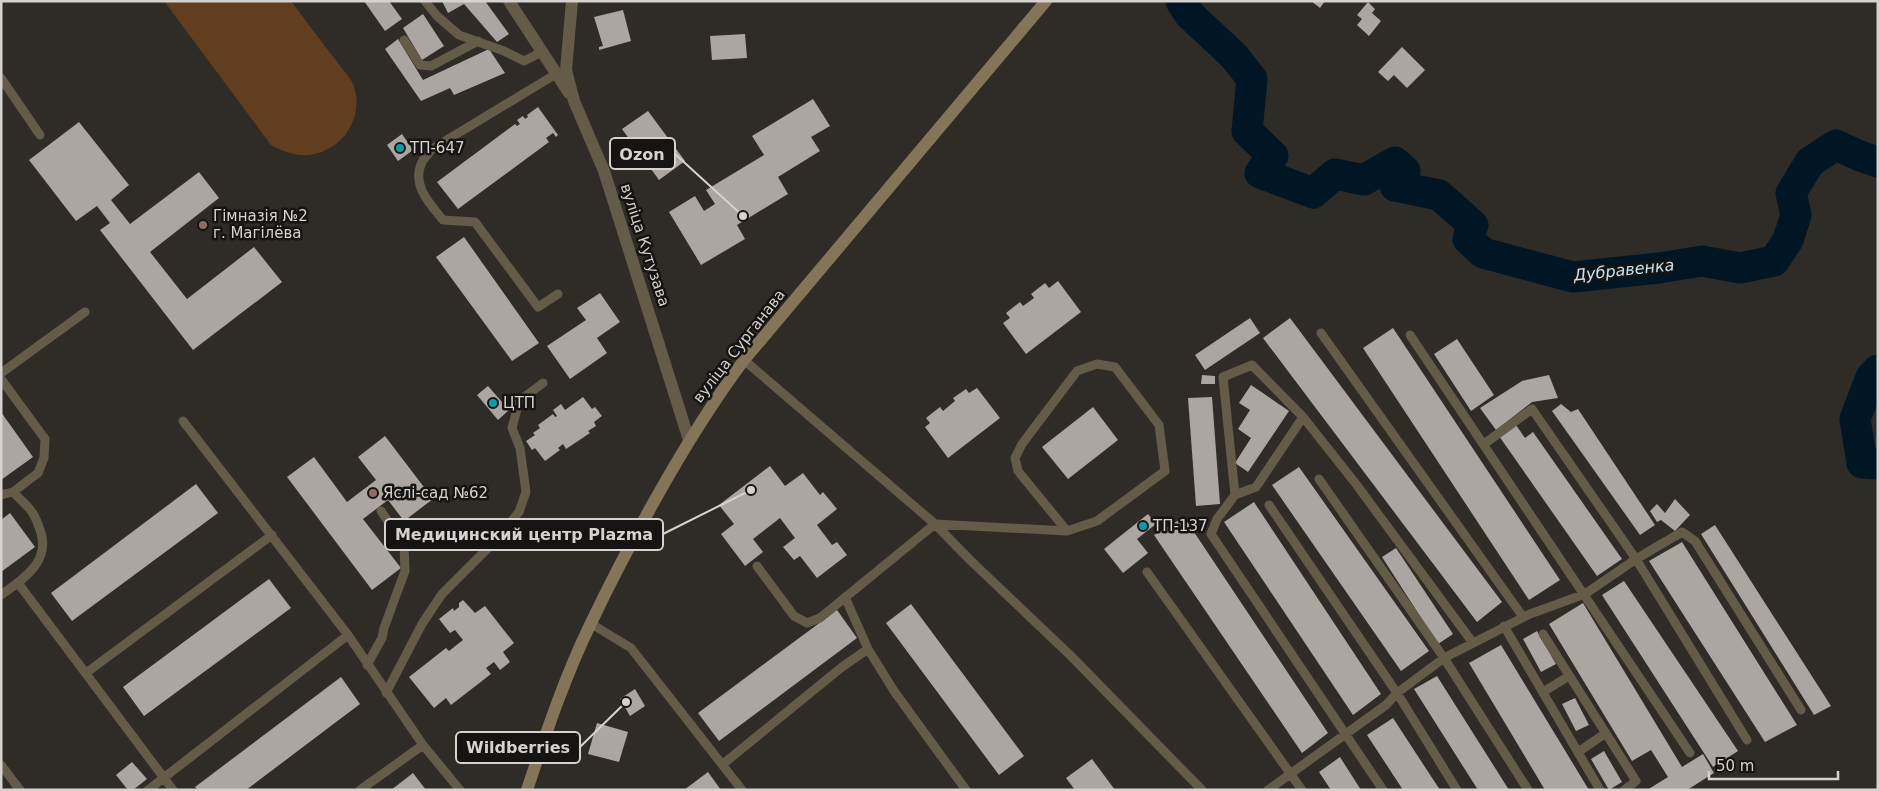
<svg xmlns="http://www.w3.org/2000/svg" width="1879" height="791" font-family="'DejaVu Sans',sans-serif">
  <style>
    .green { fill: #613e20 }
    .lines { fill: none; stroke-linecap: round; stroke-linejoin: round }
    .river { stroke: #011624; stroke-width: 31 }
    .building { fill: #aba6a2 }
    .lane { stroke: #655b49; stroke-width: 9 }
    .street { stroke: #655b49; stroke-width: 12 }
    .secondary { stroke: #847559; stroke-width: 12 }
    .culture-dot { fill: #0f9aa8; stroke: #161412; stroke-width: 2 }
    .education-dot { fill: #8d6e63; stroke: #161412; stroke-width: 2 }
    .labels { text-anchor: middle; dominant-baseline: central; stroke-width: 5; stroke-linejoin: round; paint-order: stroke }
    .poi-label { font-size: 15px; fill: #d5d2d0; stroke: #161412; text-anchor: start }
    .street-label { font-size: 15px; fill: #d5d2d0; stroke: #161412 }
    .water-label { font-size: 16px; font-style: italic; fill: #c7e2f5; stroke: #161412 }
    .leader { fill: none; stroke: #d5d2d0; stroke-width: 2 }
    .callout-dot { fill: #d5d2d0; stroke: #161412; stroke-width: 2 }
    .callout { fill: #161412; stroke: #d5d2d0; stroke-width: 2 }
    .callout-label { font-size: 16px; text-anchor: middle; font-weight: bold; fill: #d5d2d0 }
  </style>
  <rect width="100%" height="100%" fill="#2f2b27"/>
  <path class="green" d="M164,1H291C306,21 320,40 335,59C340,67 349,75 353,84C363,108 351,138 328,149C308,160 290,155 271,145Z"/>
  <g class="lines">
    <path class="river" d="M1181,1L1190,15L1234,56L1252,79L1247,131L1273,156L1260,173L1313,193L1335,174L1364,180L1395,162L1405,171L1395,186L1439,195L1473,225L1468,239L1483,253L1573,277L1659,268L1702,261L1740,268L1774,261L1788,240L1796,215L1791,193L1810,162L1836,145L1860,156L1878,162
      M1878,370L1871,377L1855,419L1862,463L1878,464"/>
  </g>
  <path class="building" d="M364,1H389L402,19L385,31Z
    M442,1H485L509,34L497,42L464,4L448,13Z
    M1311,1H1325L1320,8Z
    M1368,2L1375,9L1372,13L1381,21L1369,36L1357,25L1362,19L1357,15Z
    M623,10L631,41L599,50V47L603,46L594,17Z
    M423,14L444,46L422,60L403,28Z
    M745,34L747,58L712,60L710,36Z
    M398,39L423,80L489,49L505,73L454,95L450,88L421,101L385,49Z
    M1402,47L1425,70L1407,88L1394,75L1388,81L1378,72Z
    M813,99L830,126L811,137L820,151L778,177L788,194L737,225L745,239L701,265L669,212L695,196L704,211L715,204L706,190L764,155L752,136Z
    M538,107L558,135L556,137L553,133L546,138L549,142L458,209L437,182L515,124L517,126L520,124L517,120L523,116L525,119L528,117L527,115Z
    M648,111L685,161L659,180L622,129Z
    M79,122L129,185L111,200L130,224L199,172L219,198L150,252L187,299L254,247L282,282L193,350L100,230L110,223L97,206L76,221L29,160Z
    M402,134L413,150L398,161L387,145Z
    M464,237L539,343L512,361L436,257Z
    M1058,281L1081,312L1026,354L1003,323L1010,318L1006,313L1020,302L1023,306L1034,298L1031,294L1045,283L1049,288Z
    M600,293L620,322L597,338L607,353L570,379L547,346L586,320L577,308Z
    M1250,318L1260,333L1205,370L1195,355Z
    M1290,318L1502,602L1477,622L1263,338Z
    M1393,328L1560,580L1529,600L1363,348Z
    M1457,339L1494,395L1471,411L1434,354Z
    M1202,375L1215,376V384H1201Z
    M1549,375L1558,398L1532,402L1496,430L1480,408L1522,381Z
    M1251,385L1289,411L1248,472L1235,463L1251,438L1238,429L1250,410L1239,403Z
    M488,386L509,410L498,420L477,395Z
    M977,388L1000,418L948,458L925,427L930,423L926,418L940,407L943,411L955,401L953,398L966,389L969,393Z
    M583,397L592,409L595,407L602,416L594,422L596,426L588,431L590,433L566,449L563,444L558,448L560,450L545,461L535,448L532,450L526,441L535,435L533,433L540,428L538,425L553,414L555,417L557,416L553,410L561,404L565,410Z
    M1212,397L1220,504L1196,506L1188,398Z
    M1561,404L1571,412L1578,409L1655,525L1640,535L1552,411Z
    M1093,407L1118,440L1068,479L1042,447Z
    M1,412L33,457L1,480Z
    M1516,425L1525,438L1533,432L1622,559L1597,576L1499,436Z
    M385,436L433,499L404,521L388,500L363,519L401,568L372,590L287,477L314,457L347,502L376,480L358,457Z
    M770,466L785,486L803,473L820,495L823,492L837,509L817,525L832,545L837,542L847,555L817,578L800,556L794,560L783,547L795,538L780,518L753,539L763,552L745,566L721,534L734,524L719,505Z
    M1299,467L1429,651L1401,671L1272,485Z
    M196,484L218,513L72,621L51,593Z
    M1675,499L1690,515L1675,531L1661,520L1657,522L1650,511L1657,504L1665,513Z
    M1254,502L1381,694L1353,715L1224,522Z
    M10,513L35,547L1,572V520Z
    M1148,514L1156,524L1137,539L1148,553L1123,573L1104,549Z
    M1184,517L1328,733L1302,753L1154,535Z
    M1715,525L1831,706L1814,715L1701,534Z
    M1682,542L1797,725L1765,742L1649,561Z
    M1396,548L1453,634L1438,644L1382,557Z
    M269,579L291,608L144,716L123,687Z
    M1624,581L1738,751L1713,767L1602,595Z
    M463,600L475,613L485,606L514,643L503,652L510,662L500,670L494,662L486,668L491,674L451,705L446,698L434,708L409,677L446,648L449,651L463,640L455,630L450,633L439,619L453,608L454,611L459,607V603Z
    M1583,603L1682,767L1703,754L1714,773L1687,790H1647L1668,777L1651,750L1632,761L1549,624Z
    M911,604L1024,756L999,775L886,623Z
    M837,610L857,638L719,741L698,713Z
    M1537,631L1556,664L1541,672L1523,639Z
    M1501,645L1589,790H1545L1469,663Z
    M1437,676L1509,790H1478L1414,689Z
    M341,677L360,704L246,790H198L195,787Z
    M635,689L645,706L630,716L620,699Z
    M1575,698L1589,725L1576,731L1562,704Z
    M1393,718L1440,790H1403L1367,735Z
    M597,723L628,732L619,762L588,754Z
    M1604,751L1622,782L1609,790L1591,759Z
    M1340,757L1361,790H1331L1319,772Z
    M1092,759L1115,790H1075L1066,778Z
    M132,762L147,779L133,790H128L116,775Z
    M708,772L721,790H684Z
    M413,773L426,790H391Z"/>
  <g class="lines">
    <path class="lane" d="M425,1L437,16L459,35L504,51L524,61L542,52
      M404,40L420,65L431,66L478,41
      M556,74L432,149C429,153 424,158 422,162C411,185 430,204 443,220L475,222L538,307L558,294
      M1,78L40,135
      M1321,333L1523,617
      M1410,335L1690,753
      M744,360L935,524L969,559L1071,656L1202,790
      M1,373L85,312
      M1,379L45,439L44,458L38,473L13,492L1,495
      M183,421L348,635L423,745L460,790
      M1484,444L1532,409L1636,559L1747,740
      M1319,479L1444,658L1528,790
      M1235,495L1256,487L1303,417
      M1269,505L1397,693L1457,790
      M757,566L794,616L807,623L820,618L935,524L1067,531L1097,521L1165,471L1159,425L1115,367L1097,364L1077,371L1022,444L1015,458L1018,471L1067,531
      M1147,572L1302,790
      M18,583L173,790
      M1,595C25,578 53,560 39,527C37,522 35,516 32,512C27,505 20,499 13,492
      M845,597L868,649
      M590,623L631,648L742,790
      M1504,626L1600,790
      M1543,634L1636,781L1624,790
      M367,665L382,638L384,628L405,571L404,545L381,511
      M86,673L272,535
      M1543,692L1569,676
      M386,693L422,624L442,594L496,540L519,512L526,492L520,448L512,428L519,401L543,383
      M1578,752L1606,733
      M723,764L842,667L868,649L894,691L966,790
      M1,765L20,790
      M148,790L348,635
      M360,790L423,745
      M1268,790L1386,705L1397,693L1444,658L1530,614L1585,594L1636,559L1682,532L1695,541L1801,710
      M1383,790L1211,534L1217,519L1235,495L1223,377L1252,365L1303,417L1356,484L1473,643"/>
    <path class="street" d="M509,1L569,93
      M572,1L566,70L574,101L604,171L689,440"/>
    <path class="secondary" d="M527,790C546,733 565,676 591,623C611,581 633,539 656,498C683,450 711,404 744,360L1046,1"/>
  </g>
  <g class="culture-dot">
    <circle cx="400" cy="148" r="5"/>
    <circle cx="493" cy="403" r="5"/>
    <circle cx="1143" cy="526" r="5"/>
  </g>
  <g class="education-dot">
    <circle cx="203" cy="225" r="5"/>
    <circle cx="373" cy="493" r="5"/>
  </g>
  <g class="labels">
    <g class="poi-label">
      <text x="410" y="148">ТП-647</text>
      <text x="213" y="216">Гімназія №2<tspan x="213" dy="17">г. Магілёва</tspan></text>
      <text x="503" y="403">ЦТП</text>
      <text x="383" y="493">Яслі-сад №62</text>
      <text x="1153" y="526">ТП-137</text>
    </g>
    <g class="street-label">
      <text transform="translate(645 245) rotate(72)">вуліца Кутузава</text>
      <text transform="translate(739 346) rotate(-52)">вуліца Сурганава</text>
    </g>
    <g class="water-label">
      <text transform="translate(1624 270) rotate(-6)">Дубравенка</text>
    </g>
  </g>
  <path class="leader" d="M743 216L675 154M751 490L663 534M626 702L580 747"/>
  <g class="callout-dot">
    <circle cx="743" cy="216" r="5"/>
    <circle cx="751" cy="490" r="5"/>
    <circle cx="626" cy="702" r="5"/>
  </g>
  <g class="callout">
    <rect x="610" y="138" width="65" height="31" rx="5"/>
    <rect x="385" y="519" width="278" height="31" rx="5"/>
    <rect x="456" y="732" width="124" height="31" rx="5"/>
  </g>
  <g class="callout-label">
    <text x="642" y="160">Ozon</text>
    <text x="524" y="540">Медицинский центр Plazma</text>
    <text x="518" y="753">Wildberries</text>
  </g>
  <rect width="1879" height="791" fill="none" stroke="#d5d2d0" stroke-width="5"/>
  <path d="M1709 771v8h129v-8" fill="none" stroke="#d5d2d0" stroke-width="2.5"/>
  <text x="1716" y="771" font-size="15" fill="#d5d2d0" stroke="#161412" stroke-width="4" paint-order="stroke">50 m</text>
</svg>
